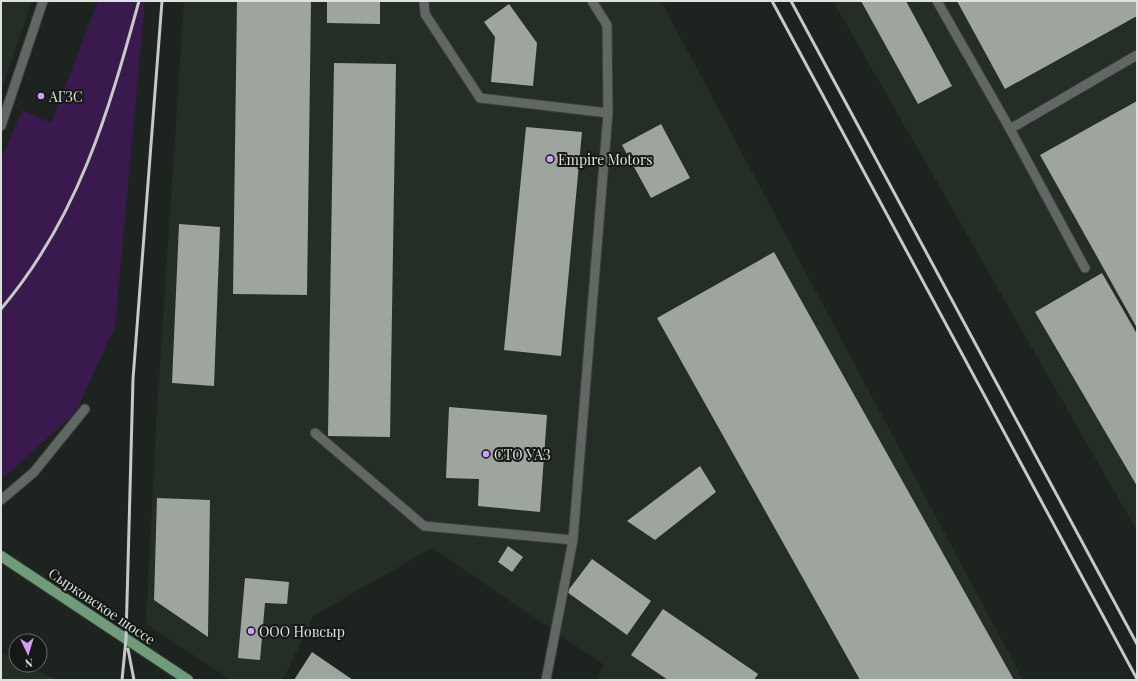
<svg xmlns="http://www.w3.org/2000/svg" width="1138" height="681" font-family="'Playfair Display',serif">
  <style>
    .built { fill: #242e26 }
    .green { fill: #3a194e }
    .building { fill: #9ea59f }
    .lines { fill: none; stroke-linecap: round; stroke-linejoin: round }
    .service-casing { stroke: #3b3f3b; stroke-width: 11 }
    .primary-casing { stroke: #3b3f3b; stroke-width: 12 }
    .service { stroke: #616762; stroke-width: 9 }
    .primary { stroke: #719c7c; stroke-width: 10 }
    .rail { stroke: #c6c9c6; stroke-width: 3 }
    .poi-dot { fill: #d49cfb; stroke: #141915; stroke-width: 1.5 }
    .labels { text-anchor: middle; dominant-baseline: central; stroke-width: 4; stroke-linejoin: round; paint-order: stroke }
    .poi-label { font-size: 14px; fill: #dee1de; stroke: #141915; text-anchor: start }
    .street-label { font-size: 14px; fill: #dee1de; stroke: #141915 }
  </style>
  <rect width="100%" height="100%" fill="#1d231e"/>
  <path class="built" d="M1,1H32L1,92Z
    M184,1H661L1023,680H596L604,665L432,548L313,616L283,680H231L146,624L157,409Z
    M833,1H1137V531Z
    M1,653L16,660V665H26L58,680H1Z"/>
  <path class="green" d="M98,1H145L115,326L76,412L1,480V160L22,110L51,123Z"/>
  <path class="building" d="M237,1H311L307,295L233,294Z
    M327,1H380V24L327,23Z
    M861,1H906L952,86L918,104Z
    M957,1H1137V16L1005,89Z
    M509,4L537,43L533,86L491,82L495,37L484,22Z
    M334,63L396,64L390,437L328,436Z
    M1137,101V328L1040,155Z
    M661,124L690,178L651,198L622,145Z
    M526,127L582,132L561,356L504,350Z
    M179,224L220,227L214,386L172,383Z
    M774,252L1014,680H860L657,318Z
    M1102,273L1137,334V486L1035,312Z
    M449,407L547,415L540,512L478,506L479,479L446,478Z
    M700,466L716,492L655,540L627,521Z
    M157,498L210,500L208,637L154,600Z
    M508,546L523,557L512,572L498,562Z
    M592,559L651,601L627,635L567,592Z
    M245,578L289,582L287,604L265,603L260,660L238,658Z
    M663,609L758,674L754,680H668L631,655Z
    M312,652L353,680H294Z"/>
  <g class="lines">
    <defs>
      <path id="service" d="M424,1L425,14L480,98L608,113
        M937,1L1010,129L1085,268
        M1,126L43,1
        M1010,129L1137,55
        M315,433L424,526L573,540
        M1,500L34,472L85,409
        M546,680L573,540L608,113L607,25L592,1"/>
      <path id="primary" d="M1,556L188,680"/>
    </defs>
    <use href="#service" class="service-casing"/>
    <use href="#primary" class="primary-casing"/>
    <use href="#service" class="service"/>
    <use href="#primary" class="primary"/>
    <path class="rail" d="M772,1L1137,679
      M791,1L1137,644
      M1,309C78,218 108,114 139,1
      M128,649L134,680
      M122,680L126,639L133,379L162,1"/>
  </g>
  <g class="poi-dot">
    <circle cx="41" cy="96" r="4"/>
    <circle cx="550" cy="159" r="4"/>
    <circle cx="486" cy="454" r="4"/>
    <circle cx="251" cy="631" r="4"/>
  </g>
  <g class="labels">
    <g class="poi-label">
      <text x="49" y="96">АГЗС</text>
      <text x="558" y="159">Empire Motors</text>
      <text x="494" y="454">СТО УАЗ</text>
      <text x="259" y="631">ООО Новсыр</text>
    </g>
    <g class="street-label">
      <text transform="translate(102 606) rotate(34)">Сырковское шоссе</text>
    </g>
  </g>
  <rect width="1138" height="681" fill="none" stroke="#dee1de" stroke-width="4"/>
  <g transform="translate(28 653) rotate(176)"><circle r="19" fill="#141915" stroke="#656965"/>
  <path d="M0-3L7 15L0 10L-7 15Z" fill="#d49cfb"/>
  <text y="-6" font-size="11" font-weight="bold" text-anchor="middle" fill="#dee1de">N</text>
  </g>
</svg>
